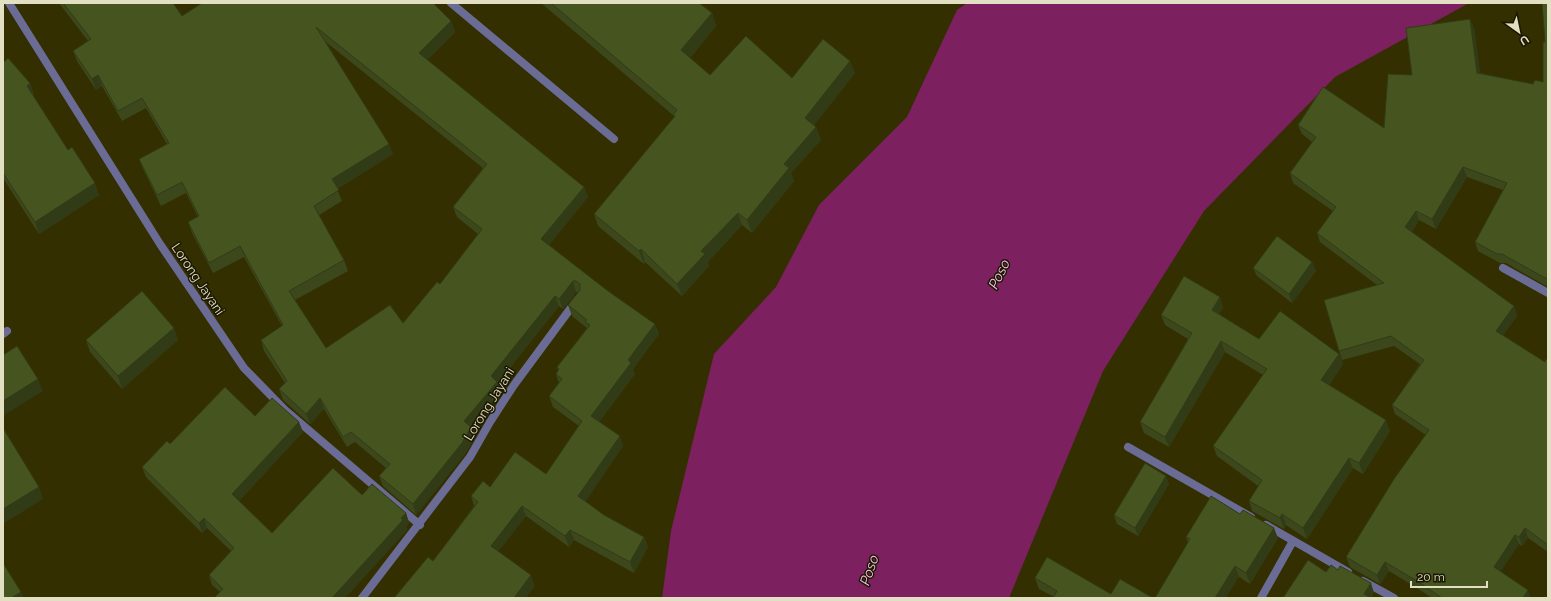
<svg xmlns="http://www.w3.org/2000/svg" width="1551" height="601" font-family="Raleway,sans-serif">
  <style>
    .water { fill: #7c2060 }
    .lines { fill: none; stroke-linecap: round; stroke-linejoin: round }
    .service { stroke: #6b6c95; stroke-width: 8 }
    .minor { stroke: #6b6c95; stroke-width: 8 }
    .wall { fill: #3c481c; fill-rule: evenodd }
    .shaded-wall { fill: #313b16 }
    .building { fill: #465420; stroke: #313b16; fill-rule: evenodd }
    .labels { text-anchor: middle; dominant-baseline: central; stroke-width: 3; stroke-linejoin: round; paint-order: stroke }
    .street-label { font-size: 13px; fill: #e2dfc2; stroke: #1a1702 }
    .water-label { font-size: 14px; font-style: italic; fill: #f8c5e3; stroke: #1a1702 }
  </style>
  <rect width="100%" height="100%" fill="#342f01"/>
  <path class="water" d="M967,3H1469L1335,77L1204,211L1103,371L1009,598H662L671,531L714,354L776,287L819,205L907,117L957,10Z"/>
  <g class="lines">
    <path class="service" d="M451,3L614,139"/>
    <path class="minor" d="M9,3L160,244L244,368L285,410L420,525
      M1503,268L1548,293
      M3,334L7,331
      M1128,447L1251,517
      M1266,525L1348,572
      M1363,581L1394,598
      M362,598L470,457L490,422L514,385L576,301
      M1261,598L1293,541"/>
  </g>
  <path class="wall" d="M59,3H173L182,16L451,21L455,32L427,60L584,187L588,197L549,245L608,291L655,324L659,334L633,369L635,374L599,422L623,446L585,502L604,515L644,537L648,547L634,573L574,540L569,547L526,516L498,551L535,586L433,561L474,506L471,496L490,487L546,474L579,426L553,407L549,396L559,383L556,374L558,371L557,367L587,328L572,316L568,305L578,292H576L563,309L559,306L498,383L501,392L471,427L475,437L465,454L416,515L383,486L379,476L386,468L355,442L347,447L324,409L310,424L283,400L279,389L285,383L264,351L261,340L282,326L244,257L213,273L192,233L188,222L198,217L186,193L161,206L143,169L139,159L167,144L146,108L122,121L102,86L96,90L77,61L73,51L88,41ZM326,42L483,168L453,207L457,217L478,234L440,284L403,323L326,348L295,300L348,271L344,260L319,215L342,201L337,189L393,154Z
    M541,3H699L712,13L716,26L690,58L710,75L792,78L850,61L855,73L814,125L816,127L821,140L791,173L794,181L752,233L742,225L708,262L709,266L682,296L645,262L644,264L598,226L594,214L674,118V116Z
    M1548,3V287L1506,263H1500L1478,251L1475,242L1503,190L1467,177L1436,229L1419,220L1412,232L1514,306L1517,316L1503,335L1545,362L1548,360V552L1528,538L1522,546L1519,544L1500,572L1531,598H1432L1420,590L1389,571L1380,584L1350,567L1346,557L1426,435L1395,414L1392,405L1420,364L1394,346L1342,360L1339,351L1377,285L1320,242L1317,233L1333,211L1293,183L1290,173L1312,142L1302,134L1298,125L1384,128L1412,75L1474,28L1480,73L1533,84L1543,82L1545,42Z
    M3,63L30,83L34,95L33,96L68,150L99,195L39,234L3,178Z
    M1312,262L1316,271L1292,303L1257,276L1253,268Z
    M1223,307L1219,314L1259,339L1339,354L1343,364L1329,385L1390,431L1363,474L1353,468L1307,539L1286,525L1284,529L1252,511L1249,501L1258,486L1217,456L1213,446L1263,375L1225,352L1169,447L1144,433L1140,422L1188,339L1165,325L1161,315Z
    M174,328L178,340L122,389L90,352L86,340Z
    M255,416L303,432L239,501L272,533L362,495L406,513L409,523L406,527L407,530L345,598H214L220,592L212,585L209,575L231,551L207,528L202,533L146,477L142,467L170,444Z
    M1166,476L1169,484L1138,536L1117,524L1114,515Z
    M1186,537L1278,538L1250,584L1239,577L1188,543Z
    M1035,578L1111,594L1153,598L1054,597L1039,589Z"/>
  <path class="shaded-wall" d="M712,13L716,26L686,63L681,50Z
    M1470,19L1474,28L1481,82L1477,73Z
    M451,21L455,32L423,64L419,53Z
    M850,61L855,73L810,130L805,118Z
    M98,75L102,86L96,90L92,79Z
    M30,83L34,95L31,97L27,86Z
    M816,127L821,140L791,173L794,181L752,233L747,220L784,164Z
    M389,144L393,154L336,190L332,179Z
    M1463,167L1467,177L1436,229L1432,219Z
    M95,183L99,195L39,234L35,222Z
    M584,187L588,197L545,250L541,239Z
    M1416,211L1419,220L1409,237L1405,227Z
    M738,213L742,225L708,262L709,266L682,296L677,284L701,251Z
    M641,249L645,262L644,264L639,251Z
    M1312,262L1316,271L1292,303L1289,294Z
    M573,281L576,292L563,309L559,299Z
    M555,296L559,306L498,383L501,392L471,427L475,437L465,454L416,515L413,504L491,376Z
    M1220,297L1223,307L1216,320L1212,310Z
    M1514,306L1517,316L1500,340L1496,331Z
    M655,324L659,334L633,369L635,374L595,427L591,416L628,360Z
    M174,328L178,340L122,389L118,376Z
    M1221,341L1225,352L1169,447L1165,437Z
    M1339,354L1343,364L1325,390L1321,380Z
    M38,379L43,391L3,416V401Z
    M320,398L324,409L310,424L306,414Z
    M1386,420L1390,431L1363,474L1359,463Z
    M299,422L303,432L236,504L232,494Z
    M620,436L623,446L582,507L578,496Z
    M1349,458L1353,468L1307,539L1303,528Z
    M1166,476L1169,484L1138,536L1135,528Z
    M39,487L43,499L3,524V509Z
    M522,506L526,516L495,556L491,546Z
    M406,513L409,523L406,527L407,530L345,598H332Z
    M1282,514L1286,525L1284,529L1280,518Z
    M204,518L207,528L202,533L199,523Z
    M1274,528L1278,538L1250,584L1246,573Z
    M1525,528L1528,538L1522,546L1519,537Z
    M570,530L574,540L569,547L565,536Z
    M1515,535L1519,544L1497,576L1494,567Z
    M644,537L648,547L634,573L630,562Z
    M1385,562L1389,571L1380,584L1377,575Z
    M1235,566L1239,577L1226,598H1215Z
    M531,575L535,586L526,598H514Z
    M1371,583L1374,593L1371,598H1365L1364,594Z
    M1528,590L1531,598H1523Z
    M21,592L24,598H11Z"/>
  <path class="building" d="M63,3H173L182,16L202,3H433L451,21L419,53L584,187L541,239L608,291L655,324L628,360L631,363L591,416L620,436L578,496L604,515L644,537L630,562L570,530L565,536L522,506L491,546L531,575L514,598H394L428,557L433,561L478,502L471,496L483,481L490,487L515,452L546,474L582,421L549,396L562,379L556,374L559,369L557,367L590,325L585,322L587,320L568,305L580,290V284L576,281H573L559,299L555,296L491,376L497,382L464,421L471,427L462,443L413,504L379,476L390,464L351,432L343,437L320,398L306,414L279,389L287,381L261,340L283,325L240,246L209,263L188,222L199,216L182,182L157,195L139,159L169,143L142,98L118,111L98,75L92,79L73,51L91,39ZM316,27L487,164L453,207L482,229L440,284L437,282L403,323L390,305L326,348L289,291L344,260L314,206L339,190L332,179L389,144Z
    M551,3H699L712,13L681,50L710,75L746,36L792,78L823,39L850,61L805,118L816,127L784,164L789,168L747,220L738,213L701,251L705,254L677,284L641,249L639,251L594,214L675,116L673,115L677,110Z
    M1542,3H1548V280L1547,279L1502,254H1497L1475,242L1507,183L1463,167L1432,219L1416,211L1405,227L1514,306L1496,331L1545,362L1546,359L1548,360V545L1525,528L1519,537L1515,535L1494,567L1528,590L1523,598H1442L1417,581L1385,562L1377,575L1346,557L1394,479L1429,430L1392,405L1424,360L1391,336L1339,351L1324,300L1384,283L1317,233L1336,207L1290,173L1316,137L1298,125L1323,87L1384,128L1388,74L1412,75L1406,28L1470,19L1477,73L1533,84L1535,80L1543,82V42H1545Z
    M8,58L30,83L27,86L68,150L72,147L95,183L35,222L3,173V63Z
    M1277,236L1312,262L1289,294L1253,268Z
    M1184,276L1220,297L1212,310L1259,339L1280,311L1339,354L1321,380L1386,420L1359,463L1349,458L1303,528L1282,514L1280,518L1249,501L1262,480L1213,446L1267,369L1221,341L1165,437L1140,422L1192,333L1161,315Z
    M142,291L174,328L118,376L86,340Z
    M17,346L38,379L3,401V355Z
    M225,387L255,416L272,398L299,422L232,494L272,533L333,468L362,495L372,484L406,513L401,518L403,520L332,598H214L223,589L209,575L234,548L204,518L199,523L142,467L167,441L170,444Z
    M3,428L39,487L3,509Z
    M1145,463L1166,476L1135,528L1114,515Z
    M1211,496L1240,514L1243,510L1274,528L1246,573L1235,566L1215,598H1155L1190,539L1186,537Z
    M1047,557L1111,594L1120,579L1153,598H1053L1057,591L1035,578Z
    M1308,560L1326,572L1331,565L1338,570L1340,566L1371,583L1364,594L1371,598H1283Z
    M3,563L21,592L11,598H3Z"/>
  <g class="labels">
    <g class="street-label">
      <text transform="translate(198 279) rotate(56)">Lorong Jayani</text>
      <text transform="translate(489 404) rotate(-58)">Lorong Jayani</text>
    </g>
    <g class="water-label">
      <text transform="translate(999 274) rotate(-64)">Poso</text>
      <text transform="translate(869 570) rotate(-71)">Poso</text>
    </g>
  </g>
  <rect width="1551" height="601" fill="none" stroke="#e2dfc2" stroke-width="8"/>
  <g transform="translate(1519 32) rotate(147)" stroke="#1a1702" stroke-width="3" paint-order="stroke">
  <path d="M0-3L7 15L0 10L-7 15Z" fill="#e2dfc2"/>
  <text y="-6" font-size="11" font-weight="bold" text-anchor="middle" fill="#e2dfc2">U</text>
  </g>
  <path d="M1411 581v6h76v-6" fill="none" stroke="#e2dfc2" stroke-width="2"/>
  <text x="1417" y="581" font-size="12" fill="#e2dfc2" stroke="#1a1702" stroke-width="3" paint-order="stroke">20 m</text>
</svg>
